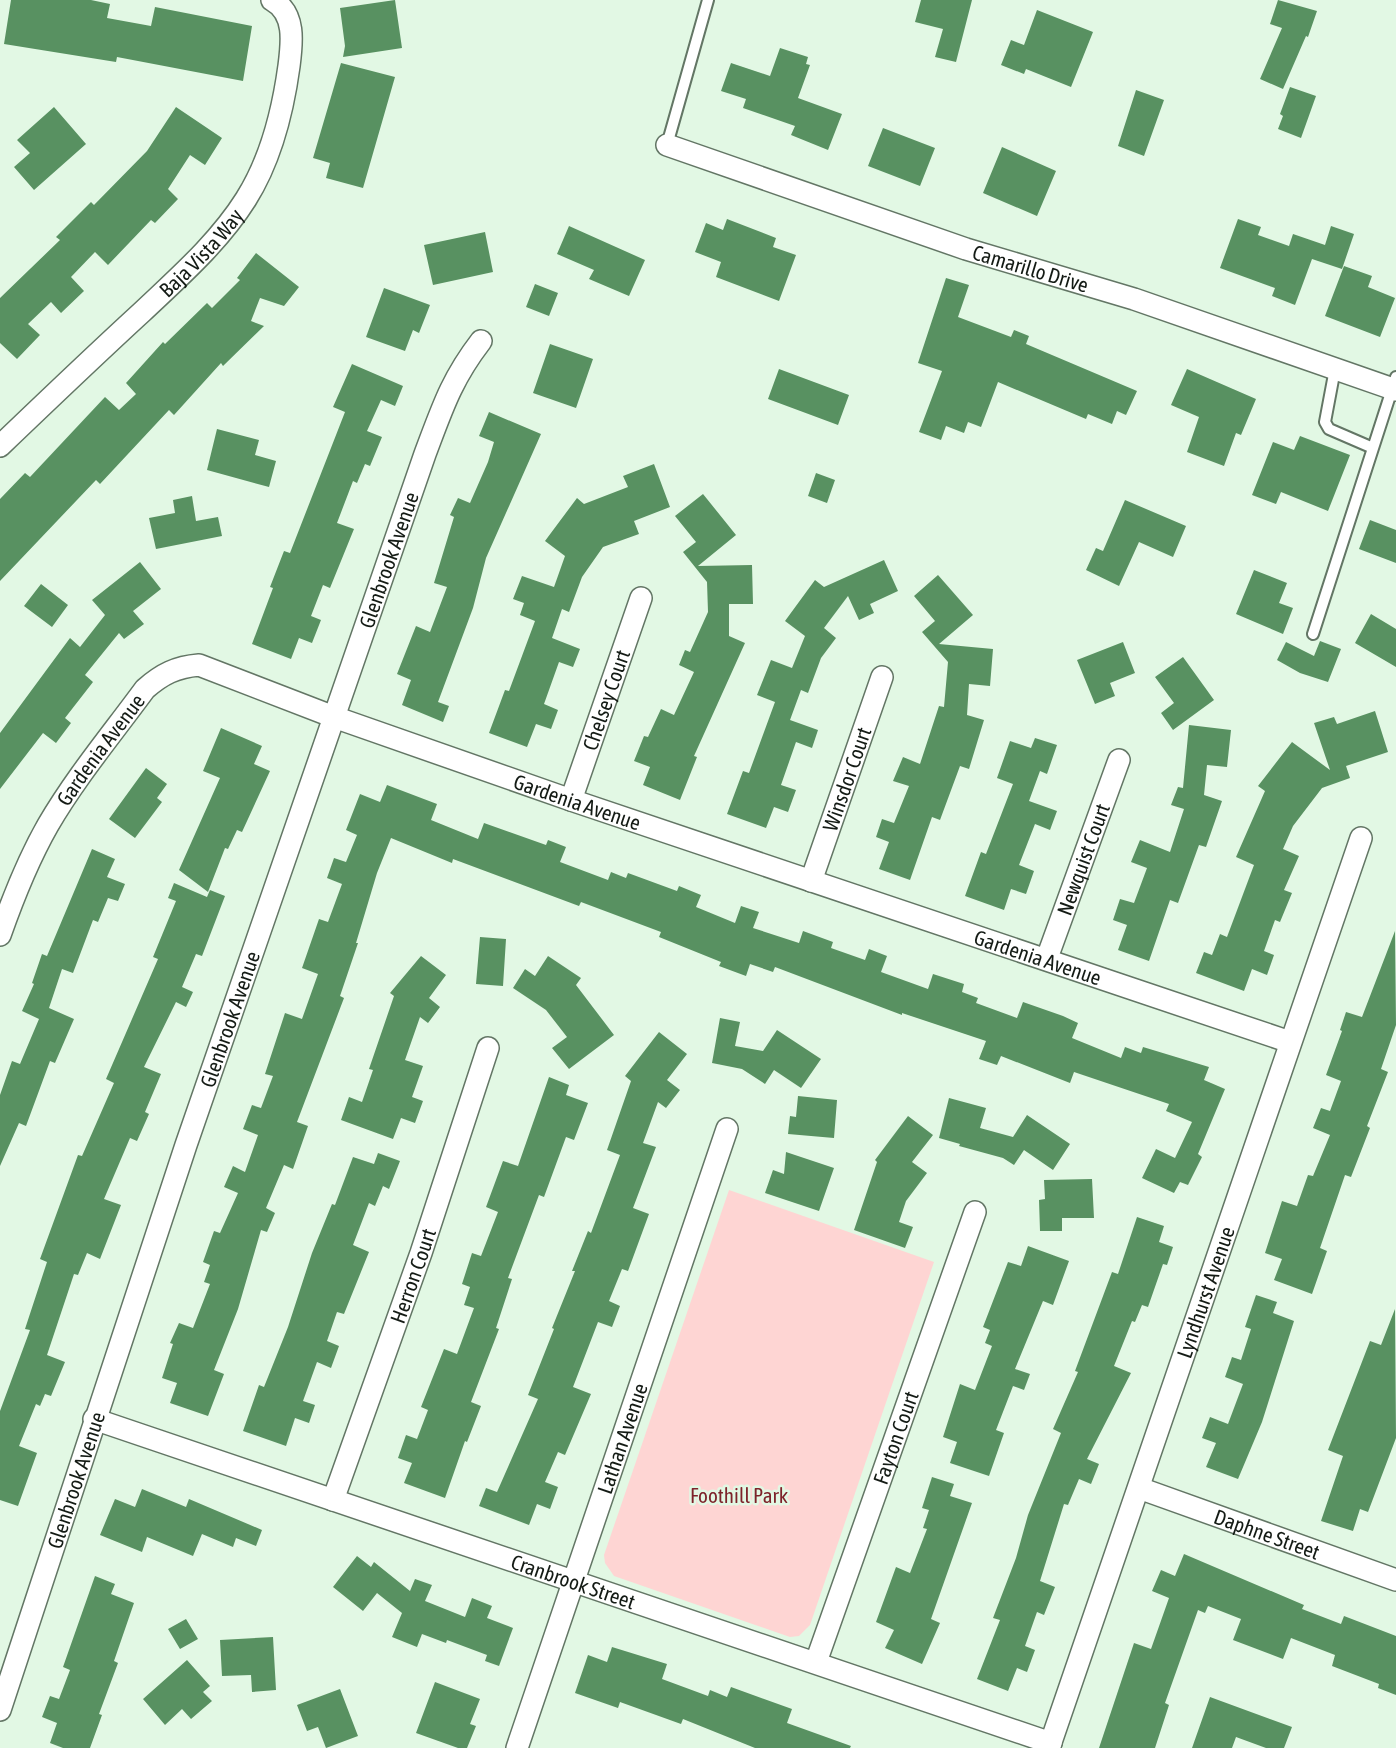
<svg xmlns="http://www.w3.org/2000/svg" width="1396" height="1748" font-family="'Asap Condensed',sans-serif">
  <style>
    .green { fill: #fed5d3 }
    .building { fill: #589161 }
    .lines { fill: none; stroke-linecap: round; stroke-linejoin: round }
    .lane-casing { stroke: #637665; stroke-width: 14 }
    .street-casing { stroke: #637665; stroke-width: 24 }
    .lane { stroke: #fff; stroke-width: 10 }
    .street { stroke: #fff; stroke-width: 21 }
    .labels { text-anchor: middle; dominant-baseline: central; stroke-width: 5; stroke-linejoin: round; paint-order: stroke }
    .street-label { font-size: 21px; fill: #141b15; stroke: #e2f8e4 }
    .park-label { font-size: 21px; fill: #7d232a; stroke: #e2f8e4 }
  </style>
  <rect width="100%" height="100%" fill="#e2f8e4"/>
  <path class="green" d="M729,1190L934,1262L810,1625L799,1636L790,1637L614,1576L605,1563L604,1555Z"/>
  <path class="building" d="M11,0H91L110,4L107,18L151,26L155,7L252,26L243,81L117,57L116,62L4,44Z
    M395,0L402,48L343,57L345,46L340,8Z
    M921,0H972L956,62L935,57L943,29L915,22Z
    M1278,0L1317,11L1308,37L1306,36L1283,89L1260,79L1282,28L1270,24Z
    M1037,10L1093,32L1071,87L1026,69L1024,74L1001,65L1011,40L1024,45Z
    M780,48L808,57L806,64L810,65L798,98L842,114L828,150L791,135L795,126L743,108L746,99L721,91L731,63L770,76Z
    M341,63L395,77L363,188L326,178L330,163L313,158Z
    M1290,87L1316,96L1301,138L1278,129L1283,116L1280,114Z
    M1136,90L1164,100L1144,156L1118,146Z
    M54,107L86,144L34,190L14,167L30,153L17,140Z
    M176,107L222,138L205,165L190,155L168,189L178,199L155,223L151,220L108,265L95,252L71,277L84,291L61,313L51,302L28,324L40,335L17,359L0,343V298L60,240L56,237L91,202L94,205L147,151Z
    M883,128L935,148L920,186L868,166Z
    M1002,147L1056,171L1037,216L983,193Z
    M727,219L776,238L773,247L796,255L779,301L716,277L721,262L695,252L706,223L723,230Z
    M1238,219L1261,227L1258,235L1289,246L1293,234L1325,245L1331,226L1354,234L1342,269L1312,259L1295,305L1272,296L1275,288L1220,268Z
    M569,226L645,260L629,296L589,279L594,270L557,254Z
    M485,232L493,272L433,285L424,245Z
    M256,253L299,287L284,306L260,298L251,321L264,326L223,366L221,363L174,415L169,410L100,484L96,480L0,581V499L25,473L30,477L105,397L119,410L136,394L126,383L163,342L165,344L207,303L212,308L240,280L237,278Z
    M1344,266L1372,276L1368,287L1395,298L1380,337L1325,316Z
    M946,278L969,285L958,317L1011,337L1014,330L1029,336L1026,344L1137,391L1126,415L1117,411L1112,424L1088,414L1086,419L998,382L981,427L968,422L964,433L946,426L941,440L919,432L942,371L918,363Z
    M535,284L558,293L549,316L526,307Z
    M384,288L430,305L419,333L413,330L405,351L366,337Z
    M550,344L593,359L576,408L533,393Z
    M352,364L403,386L395,406L381,400L367,431L382,437L370,466L365,464L357,483L353,481L337,523L354,529L330,588L323,585L311,616L321,620L312,643L299,638L291,659L252,644L273,588L270,587L284,551L290,553L345,412L333,407Z
    M779,369L849,395L838,425L768,399Z
    M1187,369L1256,399L1241,435L1236,433L1224,466L1187,452L1199,417L1171,405Z
    M489,412L541,434L486,558L473,608L438,702L449,706L443,722L402,705L411,680L397,674L416,626L430,632L447,587L434,583L454,517L450,515L458,498L470,503L488,462L494,442L479,436Z
    M217,429L259,440L255,455L276,461L269,487L207,470Z
    M1300,436L1350,455L1328,511L1281,492L1276,504L1252,495L1273,442L1294,450Z
    M654,464L670,507L634,521L639,534L603,547L582,577L569,612L562,609L552,638L580,649L573,667L559,662L544,704L558,710L551,729L536,724L527,747L489,733L505,690L509,691L535,621L520,615L524,603L513,599L522,576L554,587L565,556L545,541L577,498L584,504L628,487L623,476Z
    M816,473L835,480L827,503L808,496Z
    M703,494L736,535L698,566L752,565L753,604H729V636L745,643L694,756L697,757L680,800L643,785L650,767L634,761L644,736L648,737L661,709L674,715L694,672L679,665L685,650L690,652L708,612L707,582L683,552L696,542L675,516Z
    M192,496L196,521L218,517L222,536L156,549L149,518L175,513L173,500Z
    M1125,500L1186,526L1173,557L1139,542L1119,586L1086,570L1096,548L1103,551Z
    M1370,520L1396,530V563L1359,549Z
    M884,560L898,591L870,604L874,613L859,620L848,596L824,628L836,638L821,658L808,693L801,690L790,720L818,730L812,748L796,742L781,785L796,790L788,812L774,807L766,828L727,814L743,771L749,773L775,702L757,695L771,660L792,668L805,636L785,621L815,580L824,587Z
    M140,562L161,589L133,611L144,624L124,639L119,633L85,675L93,682L65,718L71,723L56,743L43,733L0,789V733L70,638L80,647L105,615L92,600Z
    M1254,570L1287,583L1279,603L1293,608L1283,634L1236,614Z
    M938,575L973,615L939,644L993,649L990,686L969,684L967,715L984,720L969,769L960,766L940,820L932,817L910,880L879,869L889,842L876,837L882,819L894,823L909,786L893,781L903,757L920,764L939,706L944,707L948,662L922,632L935,621L914,596Z
    M41,584L68,605L52,627L24,606Z
    M1371,614L1396,629V667L1355,643Z
    M1320,641L1341,649L1328,682L1300,673L1277,660L1286,642L1314,656Z
    M1123,642L1135,673L1110,683L1115,696L1095,704L1077,660Z
    M1183,657L1214,700L1173,730L1161,713L1174,703L1155,677Z
    M1375,711L1388,752L1346,766L1350,778L1322,788L1293,826L1283,849L1299,856L1284,890L1292,893L1280,922L1275,920L1264,951L1274,955L1267,975L1252,969L1244,991L1196,973L1204,952L1212,955L1220,934L1227,937L1254,865L1236,857L1265,791L1258,786L1292,742L1330,770L1314,723L1334,717L1337,724Z
    M1189,725L1231,730L1227,767L1207,765L1204,795L1222,801L1206,847L1199,845L1178,903L1170,900L1149,961L1118,950L1127,925L1113,920L1120,899L1134,903L1147,868L1131,862L1140,840L1170,852L1184,809L1171,805L1178,787L1183,788Z
    M221,728L262,746L254,764L270,771L242,832L237,830L228,849L225,848L208,892L179,870L220,778L203,771Z
    M1035,738L1057,745L1047,774L1040,771L1029,801L1057,811L1050,830L1035,824L1019,865L1034,871L1026,894L1011,889L1004,910L965,896L981,852L986,854L1013,784L997,778L1010,741L1031,748Z
    M146,768L167,784L157,798L162,802L135,838L109,819Z
    M387,785L437,804L431,820L478,839L484,823L546,845L548,840L566,847L560,862L608,880L611,872L626,878L628,873L677,891L679,886L701,895L696,907L735,923L741,906L759,912L753,928L799,943L803,931L833,942L831,948L865,960L869,949L887,956L881,972L928,989L933,974L964,984L962,992L978,998L976,1003L1017,1018L1023,1002L1063,1016L1078,1023L1072,1038L1121,1058L1125,1047L1141,1053L1143,1047L1209,1067L1204,1080L1225,1089L1198,1154L1202,1157L1188,1185L1180,1182L1174,1193L1142,1178L1156,1149L1175,1158L1192,1122L1166,1111L1169,1104L1074,1072L1070,1083L1001,1056L997,1065L979,1059L986,1041L902,1013V1015L775,967L773,972L750,964L746,976L719,966L721,962L659,937L661,932L581,902L579,906L453,859L452,863L391,838L377,873L356,943H358L340,996L344,998L297,1122L308,1126L293,1169L284,1165L266,1208L275,1213L267,1232L261,1230L238,1309L214,1370L224,1374L208,1416L170,1403L177,1383L162,1378L173,1344L170,1343L179,1323L193,1328L210,1284L204,1282L210,1265L203,1262L214,1231L220,1233L238,1193L224,1187L233,1166L245,1172L258,1135L243,1129L252,1105L261,1108L273,1076L265,1074L285,1013L302,1019L318,974L302,968L319,919L328,922L342,884L327,878L334,858L346,862L357,835L346,830L360,794L380,802Z
    M92,849L115,859L107,877L125,884L118,901L108,898L98,922L93,920L73,973L62,969L49,1008L74,1019L55,1063L50,1061L26,1126L19,1123L0,1166V1095L12,1061L20,1064L39,1019L22,1011L34,984L32,983L42,954L47,956Z
    M174,883L207,897L210,890L225,896L202,956L196,954L182,987L193,992L186,1007L176,1002L144,1067L161,1074L145,1112L149,1114L137,1141L130,1138L104,1199L121,1205L100,1259L87,1253L78,1275L74,1274L47,1355L65,1362L51,1396L45,1394L40,1406L36,1404L19,1446L37,1453L18,1506L0,1500V1411L30,1330L25,1329L47,1262L40,1259L78,1155L82,1156L114,1083L106,1079L158,959L153,957L176,901L168,898Z
    M1395,931L1396,1025L1381,1069L1388,1072L1367,1126L1370,1128L1351,1177L1345,1175L1320,1248L1327,1251L1312,1294L1274,1280L1282,1259L1265,1253L1282,1201L1297,1206L1308,1175L1313,1176L1330,1135L1313,1128L1321,1108L1330,1111L1341,1081L1326,1075L1342,1031L1340,1030L1346,1012L1362,1017Z
    M480,937L506,939L503,986L476,984Z
    M421,956L446,975L429,998L440,1007L428,1023L420,1017L405,1060L423,1066L412,1097L423,1101L415,1123L401,1118L393,1139L341,1120L349,1097L362,1102L373,1070L369,1069L394,996L390,993Z
    M548,956L581,978L576,985L614,1035L569,1069L552,1048L567,1037L546,1010L513,988L525,969L535,976Z
    M720,1018L740,1022L735,1046L763,1051L777,1030L821,1059L801,1088L774,1070L765,1084L742,1069L712,1063Z
    M659,1032L687,1054L667,1080L680,1090L666,1108L658,1102L643,1143L656,1147L633,1208L649,1214L628,1271L622,1269L609,1301L620,1306L612,1327L598,1322L573,1387L591,1394L565,1455L558,1452L545,1482L558,1487L550,1509L537,1504L529,1525L479,1506L486,1488L497,1492L538,1399L528,1395L554,1329L552,1328L575,1271H572L588,1231L591,1233L620,1155L607,1150L631,1081L625,1076Z
    M549,1077L569,1085L566,1095L588,1103L574,1140L566,1137L544,1197L539,1195L508,1278L512,1279L496,1328L499,1329L471,1402L481,1406L467,1442L465,1441L445,1498L404,1483L412,1463L398,1458L406,1435L417,1439L428,1410L421,1407L444,1349L457,1354L474,1308L464,1305L470,1287L462,1284L472,1253L481,1256L498,1212L486,1207L503,1161L518,1166Z
    M798,1096L837,1100L834,1138L788,1134L790,1116L796,1117Z
    M949,1098L986,1108L980,1128L1013,1137L1027,1115L1070,1144L1053,1170L1024,1150L1014,1165L1003,1158L959,1146L960,1144L939,1138Z
    M908,1116L933,1135L912,1162L927,1173L906,1201L899,1222L913,1227L905,1248L854,1230L877,1162L875,1160Z
    M786,1152L834,1168L819,1211L765,1193L773,1170L784,1174Z
    M378,1153L400,1161L389,1189L383,1186L375,1206L369,1203L353,1245L369,1252L344,1314L337,1312L327,1341L339,1346L331,1368L317,1362L303,1401L315,1405L309,1423L295,1418L286,1446L243,1431L259,1385L264,1387L288,1327L312,1253L332,1204L335,1205L353,1157L374,1164Z
    M1092,1179L1094,1218H1062V1231H1040L1039,1200L1045,1199L1044,1180Z
    M1137,1217L1164,1226L1159,1242L1173,1247L1167,1265L1163,1264L1148,1307L1142,1305L1135,1322L1132,1321L1114,1366L1131,1373L1087,1459L1099,1464L1091,1484L1079,1479L1068,1505L1064,1504L1040,1581L1055,1587L1044,1615L1037,1612L1025,1646L1035,1650L1027,1672L1017,1668L1008,1691L977,1679L1000,1620L993,1618L1016,1558L1028,1515L1061,1433L1053,1429L1078,1372L1075,1371L1112,1272L1118,1274Z
    M1028,1246L1069,1261L1053,1305L1043,1301L1015,1369L1030,1374L1024,1390L1013,1386L996,1430L1004,1433L989,1476L950,1463L957,1442L943,1437L960,1384L975,1390L992,1346L985,1343L990,1330L983,1327L1008,1262L1021,1266Z
    M1256,1295L1277,1302L1273,1313L1294,1321L1262,1422L1238,1479L1206,1467L1216,1443L1202,1438L1210,1417L1228,1424L1243,1384L1225,1377L1232,1357L1241,1360L1251,1329L1245,1327Z
    M1395,1309L1396,1438L1368,1512L1360,1509L1353,1531L1321,1521L1343,1456L1328,1450L1370,1341L1381,1345Z
    M932,1477L954,1484L950,1496L972,1503L931,1619L940,1623L922,1664L885,1648L894,1630L876,1622L896,1567L910,1573L927,1529L923,1528L929,1510L922,1508Z
    M142,1489L186,1507L189,1499L262,1530L256,1546L236,1538L233,1547L202,1534L193,1556L147,1537L142,1552L100,1535L115,1499L135,1507Z
    M1184,1554L1304,1605L1302,1609L1341,1624L1344,1616L1396,1636V1695L1378,1688L1379,1684L1332,1666L1335,1655L1291,1638L1283,1659L1233,1640L1241,1619L1208,1606L1205,1613L1198,1610L1165,1703L1169,1705L1155,1748H1099L1134,1643L1151,1649L1169,1598L1152,1591L1161,1570L1175,1576Z
    M357,1556L371,1567L374,1562L410,1591L415,1579L432,1585L425,1601L465,1617L472,1598L492,1606L487,1618L513,1628L499,1666L485,1661L487,1655L447,1640L446,1643L422,1634L417,1647L392,1637L402,1613L377,1593L363,1611L333,1587Z
    M95,1576L115,1584L111,1594L134,1603L114,1661L118,1663L99,1714L102,1715L90,1748H63L50,1743L57,1723L42,1717L50,1696L59,1699L70,1670L63,1667Z
    M186,1619L198,1639L180,1649L168,1629Z
    M273,1637L276,1690L252,1692L251,1675L222,1676L220,1640Z
    M612,1647L667,1664L662,1679L708,1696L710,1690L727,1697L731,1687L792,1709L787,1723L851,1746L850,1748H755L683,1719L681,1724L620,1702L618,1708L575,1693L588,1655L607,1662Z
    M187,1660L210,1686L203,1692L212,1701L191,1719L182,1709L165,1725L143,1699Z
    M435,1682L480,1699L470,1724L476,1726L467,1748H458L416,1733Z
    M340,1689L358,1736L326,1748L318,1727L307,1731L297,1705Z
    M1210,1697L1292,1727L1284,1748H1266L1236,1737L1232,1748H1192Z"/>
  <g class="lines">
    <defs>
      <path id="lane" d="M667,145L708,0
        M1335,369L1325,422L1329,429L1373,448
        M1313,634L1396,377"/>
      <g id="street">
        <path id="s1" d="M667,145L966,249L1134,299L1396,390"/>
        <path id="s2" d="M0,446C47,401 94,356 142,312C179,277 219,242 246,199C270,161 283,110 289,66C292,43 296,13 272,0"/>
        <path id="s3" d="M571,800L641,598"/>
        <path id="s4" d="M811,881L882,677"/>
        <path id="s5" d="M0,935C13,898 28,860 48,825C76,777 112,734 145,689C162,674 176,667 199,665L334,717L571,800L1290,1042"/>
        <path id="s6" d="M1047,958L1119,760"/>
        <path id="s7" d="M94,1419L1051,1743"/>
        <path id="s8" d="M1139,1488L1396,1580"/>
        <path id="s9" d="M333,1500L421,1253L488,1048"/>
        <path id="s10" d="M816,1662L975,1212"/>
        <path id="s11" d="M0,1710L186,1145L425,454C442,409 451,380 481,341"/>
        <path id="s12" d="M517,1748L727,1129"/>
        <path id="s13" d="M1049,1748L1361,838"/>
      </g>
    </defs>
    <use href="#lane" class="lane-casing"/>
    <use href="#street" class="street-casing"/>
    <use href="#lane" class="lane"/>
    <use href="#street" class="street"/>
  </g>
  <g class="labels">
    <g class="street-label">
      <text stroke="none"><textPath href="#s2" startOffset="279">Baja Vista Way</textPath></text>
      <text stroke="none"><textPath href="#s1" startOffset="384">Camarillo Drive</textPath></text>
      <text stroke="none"><textPath href="#s11" startOffset="1214">Glenbrook Avenue</textPath></text>
      <text stroke="none"><textPath href="#s3" startOffset="106">Chelsey Court</textPath></text>
      <text stroke="none"><textPath href="#s5" startOffset="212">Gardenia Avenue</textPath></text>
      <text stroke="none"><textPath href="#s4" startOffset="108">Winsdor Court</textPath></text>
      <text stroke="none"><textPath href="#s5" startOffset="750">Gardenia Avenue</textPath></text>
      <text stroke="none"><textPath href="#s6" startOffset="105">Newquist Court</textPath></text>
      <text stroke="none"><textPath href="#s5" startOffset="1236">Gardenia Avenue</textPath></text>
      <text stroke="none"><textPath href="#s11" startOffset="728">Glenbrook Avenue</textPath></text>
      <text stroke="none"><textPath href="#s9" startOffset="238">Herron Court</textPath></text>
      <text stroke="none"><textPath href="#s13" startOffset="482">Lyndhurst Avenue</textPath></text>
      <text stroke="none"><textPath href="#s10" startOffset="238">Fayton Court</textPath></text>
      <text stroke="none"><textPath href="#s12" startOffset="327">Lathan Avenue</textPath></text>
      <text stroke="none"><textPath href="#s11" startOffset="242">Glenbrook Avenue</textPath></text>
      <text stroke="none"><textPath href="#s8" startOffset="136">Daphne Street</textPath></text>
      <text stroke="none"><textPath href="#s7" startOffset="506">Cranbrook Street</textPath></text>
    </g>
    <g class="park-label">
      <text x="739" y="1495">Foothill Park</text>
    </g>
  </g>
</svg>
